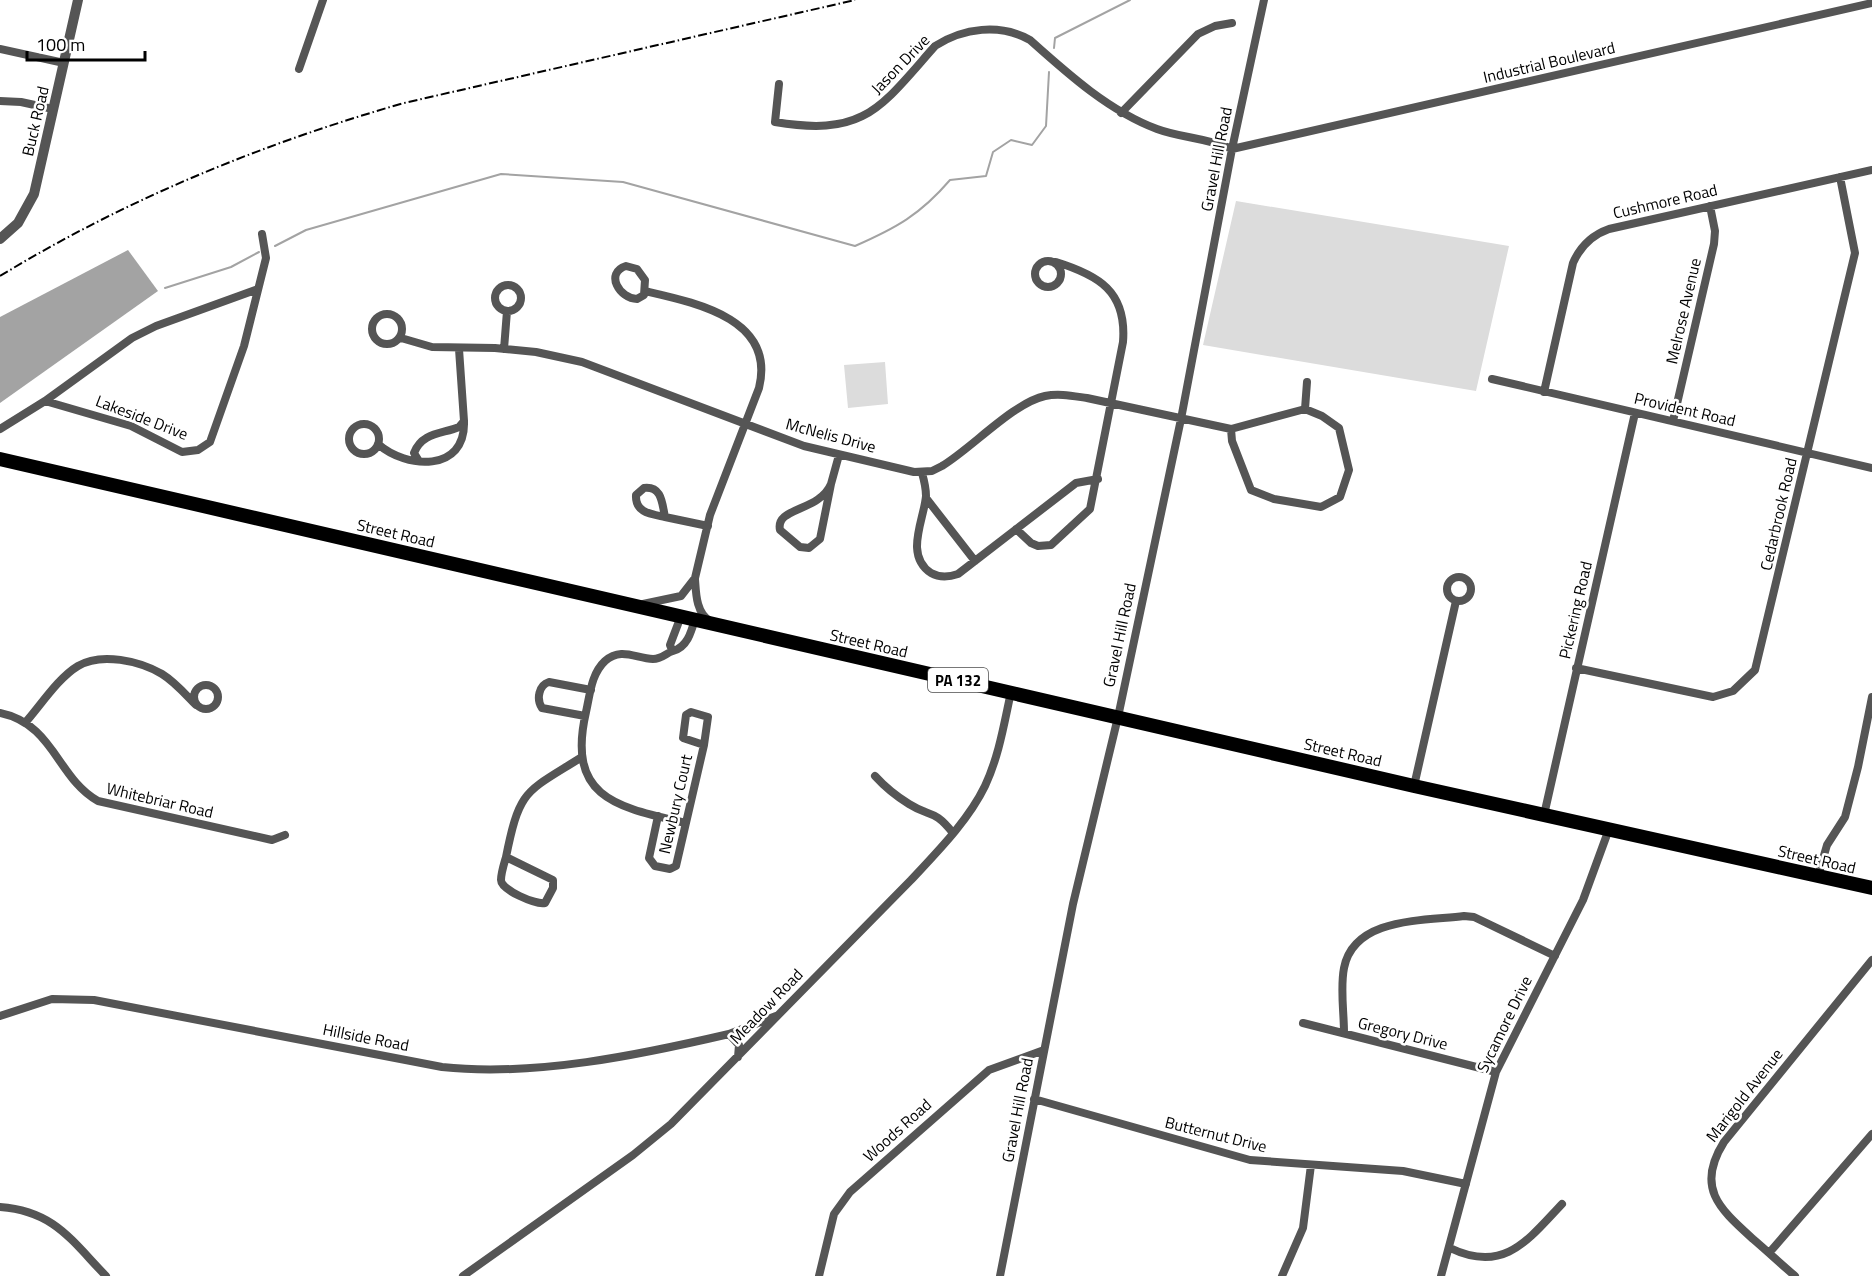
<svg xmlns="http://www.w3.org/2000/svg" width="1872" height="1276" font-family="'Titillium Web',sans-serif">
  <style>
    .green { fill: #dcdcdc }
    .water { fill: #a3a3a3 }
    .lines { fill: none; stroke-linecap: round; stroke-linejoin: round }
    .stream { stroke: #a3a3a3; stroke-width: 2 }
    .minor { stroke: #555; stroke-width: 8 }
    .tertiary { stroke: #555; stroke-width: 10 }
    .primary { stroke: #000; stroke-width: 14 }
    .rail { stroke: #000; stroke-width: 2; stroke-dasharray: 9 3 1.5 3; stroke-linecap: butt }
    .labels { text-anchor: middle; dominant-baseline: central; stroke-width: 5; stroke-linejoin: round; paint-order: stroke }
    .shield { fill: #fff; stroke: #4c4c4c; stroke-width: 1.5 }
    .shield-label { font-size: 15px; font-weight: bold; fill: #000 }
    .street-label { font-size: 16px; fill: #000; stroke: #fff }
  </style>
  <rect width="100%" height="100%" fill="#fff"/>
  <path class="green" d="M1236,201L1509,246L1476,391L1203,345Z
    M885,362L888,404L848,408L844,365Z"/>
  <path class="water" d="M128,250L158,291L0,403V317Z"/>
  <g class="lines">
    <path class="stream" d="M1054,48L1055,38L1130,0
      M275,246L306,230L501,174L623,182L855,246C896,228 920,215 950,180L986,176L993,152L1011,140L1032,145L1046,126L1049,72
      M165,288L231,267L259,252"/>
    <path class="minor" d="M0,49L64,63
      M299,69L323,0
      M779,84L775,122C865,137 880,108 935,46C963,28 1000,23 1030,40C1068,74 1109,111 1157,129C1181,138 1208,138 1232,149L1872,3
      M0,101L21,102L53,109
      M1121,113L1198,34L1215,26L1232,23
      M1035 274a13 13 0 1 1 26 0a13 13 0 1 1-26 0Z
      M626,266L637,269L645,280L644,295L637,299C620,299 604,273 626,266Z
      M495 298a13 13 0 1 1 26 0a13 13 0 1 1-26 0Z
      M258,289L156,326L132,338L45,401L131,426L182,452L198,450L210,442L244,346L266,258L262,234
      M372 329a15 15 0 1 1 30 0a15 15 0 1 1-30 0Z
      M401,338L432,347L495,348L536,352L582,362L804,446L914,472L932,471L942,466C972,448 1013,403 1045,396C1059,393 1073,396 1087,398L1231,429L1305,409L1322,416L1339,428L1349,470L1340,497L1321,507L1274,499L1251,490L1232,441L1231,429
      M504,349L507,311
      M1492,379L1872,468
      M1544,392L1573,263C1580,247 1592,235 1609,229L1872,170
      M1305,409L1307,382
      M1673,421L1714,244L1715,231L1710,206
      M349 439a15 15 0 1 1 30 0a15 15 0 1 1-30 0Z
      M0,429L45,401
      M378,444C406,469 466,473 464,421
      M419,461L414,453C422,432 443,434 459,427L464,421L459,349
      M922,473C924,480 926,488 926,496C924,520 904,555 931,573C940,578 949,577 958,574L1076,483L1098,479
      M831,484L820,539L809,548L800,547L780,530C775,507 819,512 831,484Z
      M831,484L839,455
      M644,488C662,486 662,503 665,517C651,514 635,513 636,495Z
      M926,498L975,561
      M665,517L708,526
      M1016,529L1031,543L1038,546L1051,545L1090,509L1123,342C1127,291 1098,275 1056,262
      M1447 589a12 12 0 1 1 24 0a12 12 0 1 1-24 0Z
      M695,579C696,593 696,613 710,621
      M643,604L681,596L695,578L710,515L759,388C776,319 697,303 645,291
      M672,650L670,645L681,616
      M1576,668L1713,697L1733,691L1755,670L1855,253L1840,177
      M194 697a12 12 0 1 1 24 0a12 12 0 1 1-24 0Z
      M691,712L708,717L704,745L683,738L686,715Z
      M0,713C54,724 57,778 98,801L272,840L285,835
      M585,716L542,708C536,699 539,685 549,682L591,690
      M25,723C41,705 58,678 78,666C101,652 140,661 162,674C175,682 186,695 196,705
      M875,776C885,787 896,796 909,804C931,818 933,808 953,833
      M1414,786L1456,601
      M1544,815L1635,413
      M658,816L649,858L655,866L670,869L676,866L704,745
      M686,823C618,807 566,799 586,712C590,695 591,674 605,661C621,647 635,658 653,659C662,659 666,653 673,651C687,647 691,633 695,619
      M506,857L553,880V888L545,903C536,905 501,890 501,880C501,873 504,864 506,857Z
      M506,857C520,788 525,793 582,757
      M1818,876L1827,845L1845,817L1858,767L1872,697
      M0,1016L52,999L94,1000L442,1067C534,1077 639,1055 729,1034
      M1303,1023L1496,1072
      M1344,1033C1344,1012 1340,988 1344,968C1354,917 1424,921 1464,916L1474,917L1555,956
      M738,1057L739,1045L729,1034L776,1016
      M1034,1099L1250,1160L1403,1171L1466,1184
      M0,1207C54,1211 71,1240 106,1276
      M1450,1248C1504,1274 1528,1240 1562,1204
      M1769,1253L1872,1134
      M463,1276L633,1155L671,1124L911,880C937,852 968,821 985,786C999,756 1004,724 1011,692
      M819,1276L834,1214L850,1192L989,1070L1044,1050
      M1000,1276L1073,904L1118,717L1181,419L1232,149L1264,0
      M1282,1276L1303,1228L1311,1165
      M1441,1276L1496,1072L1583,900L1609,829
      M1795,1276C1781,1264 1767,1251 1753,1239C1720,1209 1695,1188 1724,1142L1872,960"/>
    <path class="tertiary" d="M0,239L18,223L34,194L78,0"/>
    <path class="primary" d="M0,459L1414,786L1872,888"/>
    <path class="rail" d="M0,276C127,199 261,144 404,103L855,0"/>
  </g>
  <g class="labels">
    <rect class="shield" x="928" y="668" width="60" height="24" rx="4.5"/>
    <g class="shield-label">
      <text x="958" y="680">PA 132</text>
    </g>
    <g class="street-label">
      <text transform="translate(1549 62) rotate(-13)">Industrial Boulevard</text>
      <text transform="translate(900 64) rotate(-46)">Jason Drive</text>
      <text transform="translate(35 121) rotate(-77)">Buck Road</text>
      <text transform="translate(1216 159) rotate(-79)">Gravel Hill Road</text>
      <text transform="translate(1665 201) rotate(-13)">Cushmore Road</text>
      <text transform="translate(1683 311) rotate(-77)">Melrose Avenue</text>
      <text transform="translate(1685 409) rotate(13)">Provident Road</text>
      <text transform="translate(142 417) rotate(21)">Lakeside Drive</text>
      <text transform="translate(831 435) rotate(15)">McNelis Drive</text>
      <text transform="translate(1778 514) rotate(-77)">Cedarbrook Road</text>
      <text transform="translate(396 533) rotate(13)">Street Road</text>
      <text transform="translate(1575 610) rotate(-77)">Pickering Road</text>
      <text transform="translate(1119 635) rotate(-78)">Gravel Hill Road</text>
      <text transform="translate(869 643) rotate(13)">Street Road</text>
      <text transform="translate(1343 752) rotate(13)">Street Road</text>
      <text transform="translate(160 800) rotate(13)">Whitebriar Road</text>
      <text transform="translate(675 804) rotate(-77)">Newbury Court</text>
      <text transform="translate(1817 859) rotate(13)">Street Road</text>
      <text transform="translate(766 1006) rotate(-46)">Meadow Road</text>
      <text transform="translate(1504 1024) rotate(-64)">Sycamore Drive</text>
      <text transform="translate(1403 1033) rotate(14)">Gregory Drive</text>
      <text transform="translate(366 1037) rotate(11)">Hillside Road</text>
      <text transform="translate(1744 1095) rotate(-52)">Marigold Avenue</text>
      <text transform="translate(1017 1110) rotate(-79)">Gravel Hill Road</text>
      <text transform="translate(897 1130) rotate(-42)">Woods Road</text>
      <text transform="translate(1216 1134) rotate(14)">Butternut Drive</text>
    </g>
  </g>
  <path d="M27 51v9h118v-9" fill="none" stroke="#000000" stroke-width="3"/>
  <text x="36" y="51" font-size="18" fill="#000000" stroke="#ffffff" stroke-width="4.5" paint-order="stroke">100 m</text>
</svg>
